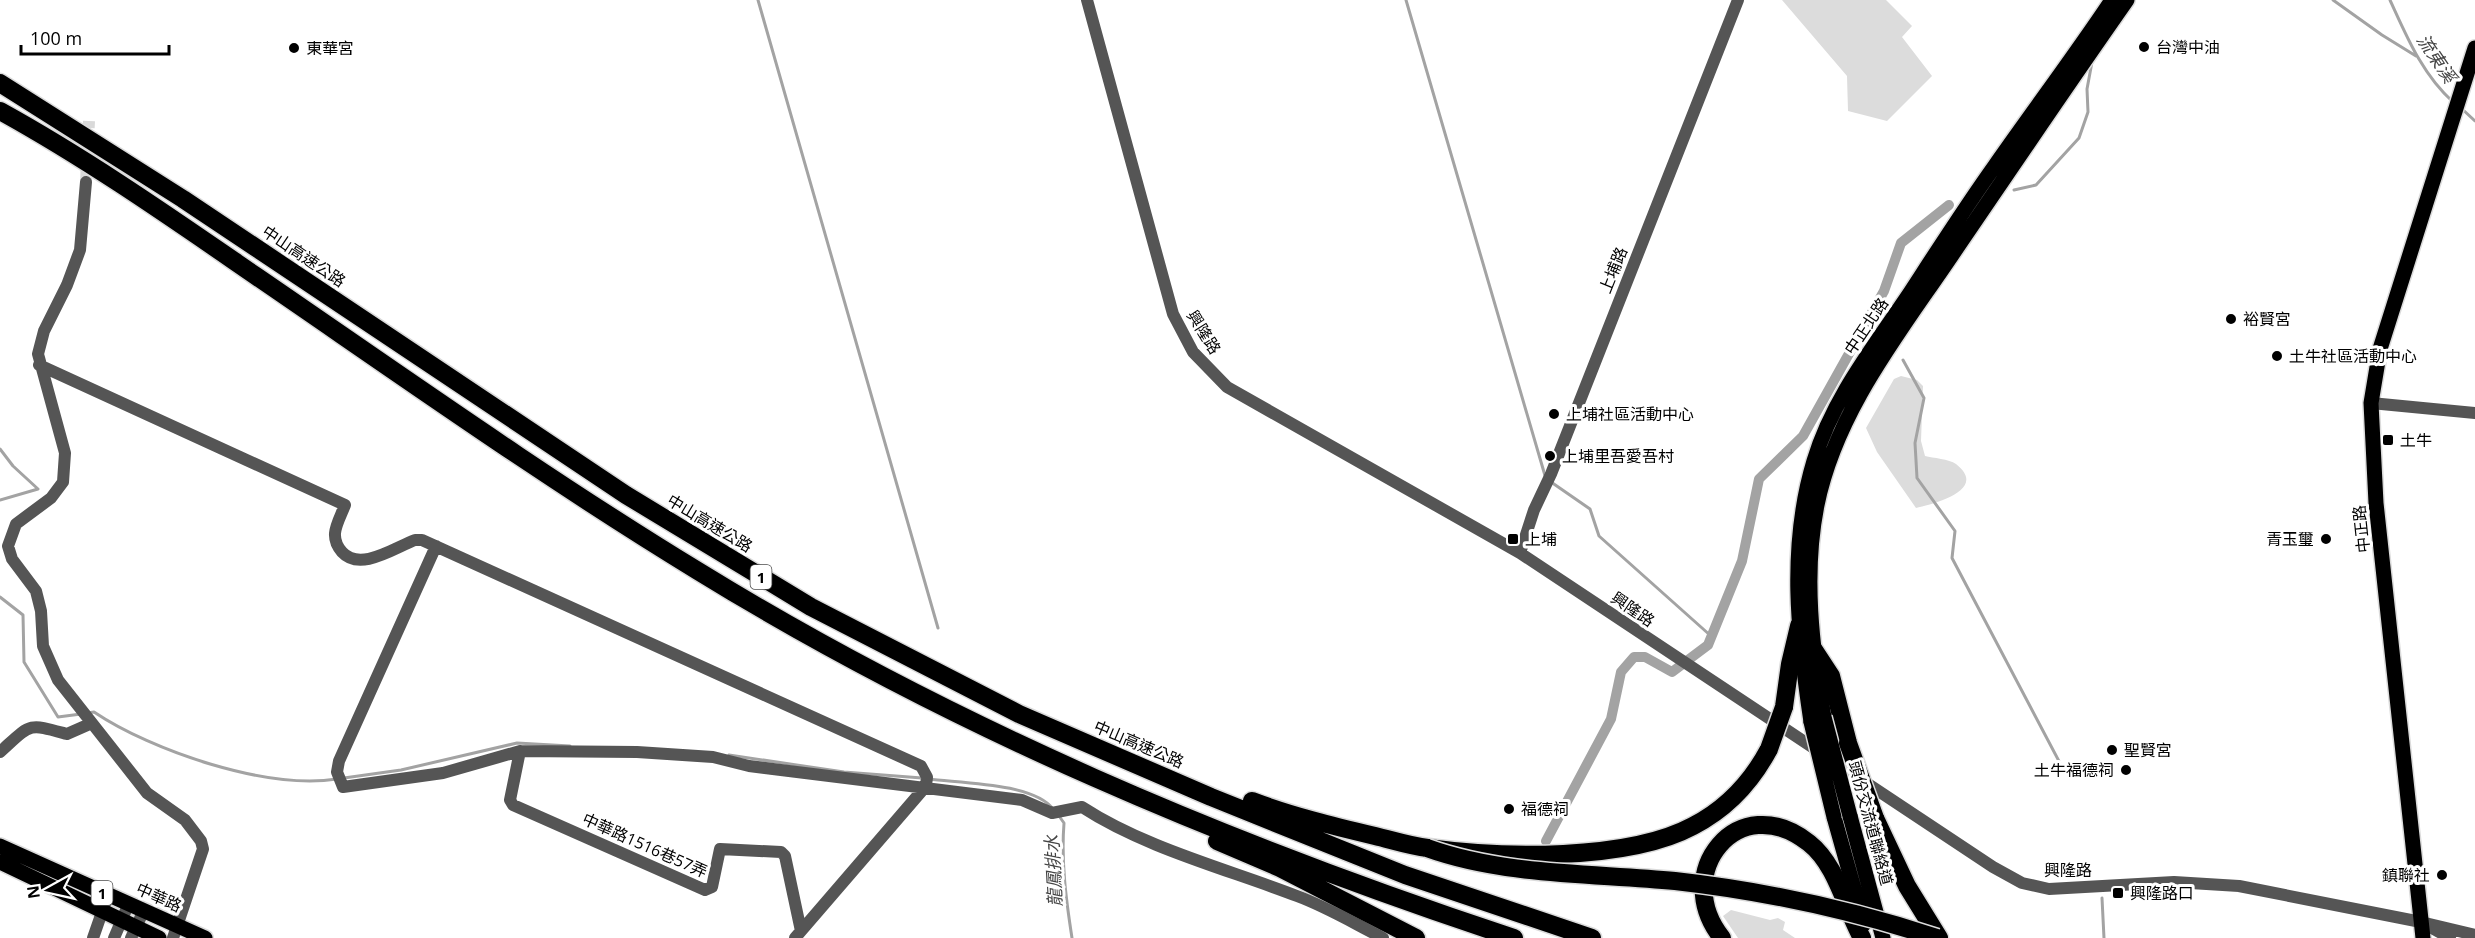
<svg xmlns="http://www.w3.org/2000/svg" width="2475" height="938" font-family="'Open Sans','Noto Sans TC',sans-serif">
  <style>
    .green { fill: #dcdcdc }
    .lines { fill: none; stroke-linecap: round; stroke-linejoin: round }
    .stream { stroke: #a3a3a3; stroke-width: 3 }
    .canal { stroke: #a3a3a3; stroke-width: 10 }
    .minor-tunnel { stroke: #d9d9d9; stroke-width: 12; stroke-dasharray: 12 6; stroke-linecap: butt }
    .major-casing { stroke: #dbdbdb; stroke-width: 18 }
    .highway-casing { stroke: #dbdbdb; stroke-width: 21 }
    .minor { stroke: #555; stroke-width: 12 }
    .major { stroke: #000; stroke-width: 15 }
    .highway { stroke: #000; stroke-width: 18 }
    .major-bridge-casing { stroke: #dbdbdb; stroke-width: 18; stroke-linecap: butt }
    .highway-bridge-casing { stroke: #dbdbdb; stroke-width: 21; stroke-linecap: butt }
    .major-bridge { stroke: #000; stroke-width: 15 }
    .highway-bridge { stroke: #000; stroke-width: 18 }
    .poi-dot { fill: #000; stroke: #fff; stroke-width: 2 }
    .labels { text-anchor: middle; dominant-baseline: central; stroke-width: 6; stroke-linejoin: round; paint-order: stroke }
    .shield { fill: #fff; stroke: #4c4c4c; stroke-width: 1.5 }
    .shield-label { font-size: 15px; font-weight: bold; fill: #000 }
    .poi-label { font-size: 16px; fill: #000; stroke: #fff; text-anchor: start }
    .street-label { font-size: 16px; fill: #000; stroke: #fff }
    .water-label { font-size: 18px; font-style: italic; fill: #444; stroke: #fff }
  </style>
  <rect width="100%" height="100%" fill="#fff"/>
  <path class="green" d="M1782,0H1886L1912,26L1902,37L1932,76L1887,121L1848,111L1847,76Z
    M1901,376L1917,380L1923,386L1921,441L1925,456C1933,458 1949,459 1956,464C1989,490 1934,504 1916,508L1877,452L1866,428L1894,379Z
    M1731,910L1770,920L1778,918L1785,922L1783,930L1795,938H1738L1723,916Z"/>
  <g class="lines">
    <path class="stream" d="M758,0L938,628
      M1406,0L1546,479
      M2333,0L2382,35L2416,56
      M2390,0C2407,37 2422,74 2453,102
      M2461,108L2475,121
      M2014,190L2036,185L2079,138L2088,112L2087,89L2092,62
      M1903,360L1924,398L1915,443L1917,478L1955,531L1952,558L2061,765
      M0,449L13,466L38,489L0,500
      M1551,482L1590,509L1599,536L1711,636
      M0,597L23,615L24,662L58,717L81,714
      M87,713L94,712C152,751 267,790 337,779
      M729,755L844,772L922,778
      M344,778L401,770L517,743L570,746
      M929,779C960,783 1034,783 1053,809
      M1059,816L1064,823C1061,862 1066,899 1072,938
      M2102,898L2104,938"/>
    <path class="canal" d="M1546,841L1611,719L1621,672L1634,657H1645L1672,672L1708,645L1742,561L1759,479L1803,436L1884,291L1901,243L1949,205"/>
    <path class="minor-tunnel" d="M86,182L89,121"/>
    <defs>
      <path id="major" d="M1824,717C1812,648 1803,575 1817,505C1836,411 1900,332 1952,255C2010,170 2068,84 2127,0
        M1811,722C1798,635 1788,547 1814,461C1832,400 1873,348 1908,296C1936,253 1964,209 1994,167C2033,111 2074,57 2112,0
        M1850,816L1883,938
        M1834,817L1864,924
        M0,846L205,938
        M0,862L159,938
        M2423,938L2376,503L2371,403L2380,349L2475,48"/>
      <path id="highway" d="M0,83L183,199L626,495L811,607L1019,714L1211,797L1405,875L1592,938
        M0,111C89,160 173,219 256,276C402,376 547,479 698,571C953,728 1230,844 1514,938
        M1812,647L1831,676L1848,743
        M1784,707L1790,664L1799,626
        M1252,801C1292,816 1333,826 1375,836C1392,840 1410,846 1428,848C1501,858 1628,861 1693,826C1726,809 1752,781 1769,749
        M1875,818L1907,886L1939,938
        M1217,841L1280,868L1416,938
        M1722,938C1670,873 1738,787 1809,843C1837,865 1845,908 1862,938"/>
    </defs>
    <use href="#major" class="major-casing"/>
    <use href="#highway" class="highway-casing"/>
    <path class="minor" d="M1087,0L1173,314L1193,352L1227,387L1520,553L1993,867L2022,883L2049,889L2174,882L2239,886L2421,922L2475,935
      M86,182L80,250L67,285L44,331L38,354L65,453L63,482L51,498L16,524L8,546L12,559L36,591L41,611L43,646L58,680L147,793L185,820L201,841L203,849L173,938
      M39,365L345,505C338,523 328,536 342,552C360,572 394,548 415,540H422L921,766L927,777L926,786L795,938
      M2371,403L2475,413
      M436,546L339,761L337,772L343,787L443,773L520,751L637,752L713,757L749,766L1022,800L1052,813L1082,807C1145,848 1227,869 1297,896C1327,907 1355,924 1383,938
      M1520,553L1534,510L1551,474L1738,0
      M520,751L510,800L513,805L705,890L712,887L720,849L781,852L785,856L801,931
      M0,752C32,723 27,723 67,734L92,723
      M2432,928L2450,938
      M93,938L108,895
      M114,938L129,903
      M131,938L144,910"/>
    <use href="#major" class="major"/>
    <use href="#highway" class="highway"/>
    <defs>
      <path id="major-bridge" d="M1824,717L1850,816
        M1811,722L1834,817"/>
      <path id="highway-bridge" d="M1848,743L1875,818
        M1769,749L1784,707
        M1427,848C1505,876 1593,873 1675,881C1764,891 1852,910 1937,938"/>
    </defs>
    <use href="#major-bridge" class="major-bridge-casing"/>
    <use href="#highway-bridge" class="highway-bridge-casing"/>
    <use href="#major-bridge" class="major-bridge"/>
    <use href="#highway-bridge" class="highway-bridge"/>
  </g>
  <g class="poi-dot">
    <circle cx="2144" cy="47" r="6"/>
    <circle cx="294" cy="48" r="6"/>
    <circle cx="2231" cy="319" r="6"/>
    <circle cx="2277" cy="356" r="6"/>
    <circle cx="1554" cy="414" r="6"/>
    <rect x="2382" y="434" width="12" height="12" rx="3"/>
    <circle cx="1550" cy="456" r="6"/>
    <rect x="1507" y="533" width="12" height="12" rx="3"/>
    <circle cx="2326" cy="539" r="6"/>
    <circle cx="2112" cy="750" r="6"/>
    <circle cx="2126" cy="770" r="6"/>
    <circle cx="1509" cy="809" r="6"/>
    <circle cx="2442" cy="875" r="6"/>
    <rect x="2112" y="887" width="12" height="12" rx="3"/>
  </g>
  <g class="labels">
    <g class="shield">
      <rect x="750.5" y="565" width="21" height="24" rx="4.5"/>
      <rect x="91.5" y="881" width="21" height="24" rx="4.5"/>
    </g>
    <g class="shield-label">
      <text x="761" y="577">1</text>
      <text x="102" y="893">1</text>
    </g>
    <g class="poi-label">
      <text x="2156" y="47">台灣中油</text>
      <text x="306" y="48">東華宮</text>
      <text x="2243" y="319">裕賢宮</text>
      <text x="2289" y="356">土牛社區活動中心</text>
      <text x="1566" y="414">上埔社區活動中心</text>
      <text x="2400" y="440">土牛</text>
      <text x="1562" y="456">上埔里吾愛吾村</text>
      <text x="1525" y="539">上埔</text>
      <text x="2314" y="539" text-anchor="end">青玉璽</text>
      <text x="2124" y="750">聖賢宮</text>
      <text x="2114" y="770" text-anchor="end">土牛福德祠</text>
      <text x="1521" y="809">福德祠</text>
      <text x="2430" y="875" text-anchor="end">鎮聯社</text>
      <text x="2130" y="893">興隆路口</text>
    </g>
    <g class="street-label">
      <text transform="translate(304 256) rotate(34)">中山高速公路</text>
      <text transform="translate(1613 270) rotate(-68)">上埔路</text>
      <text transform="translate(1866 326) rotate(-56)">中正北路</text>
      <text transform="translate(1204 332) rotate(58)">興隆路</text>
      <text transform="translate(710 523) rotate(31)">中山高速公路</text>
      <text transform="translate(2361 529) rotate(-96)">中正路</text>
      <text transform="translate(1633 609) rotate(34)">興隆路</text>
      <text transform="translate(1139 744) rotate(23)">中山高速公路</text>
      <text transform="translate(1871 823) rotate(75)">頭份交流道聯絡道</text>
      <text transform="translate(645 845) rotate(24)">中華路1516巷57弄</text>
      <text x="2068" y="870">興隆路</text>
      <text transform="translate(159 897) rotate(24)">中華路</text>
    </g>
    <g class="water-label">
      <text transform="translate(2437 58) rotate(56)">流東溪</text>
      <text transform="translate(1053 871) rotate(-93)">龍鳳排水</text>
    </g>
  </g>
  <g transform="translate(48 890) rotate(262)" stroke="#ffffff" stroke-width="4.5" paint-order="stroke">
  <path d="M0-4.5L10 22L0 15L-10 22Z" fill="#000000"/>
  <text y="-9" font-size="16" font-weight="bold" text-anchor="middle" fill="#000000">N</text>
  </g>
  <path d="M21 45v9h148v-9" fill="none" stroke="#000000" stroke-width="3"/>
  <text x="30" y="45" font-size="18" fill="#000000" stroke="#ffffff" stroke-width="4.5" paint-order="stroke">100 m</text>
</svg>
